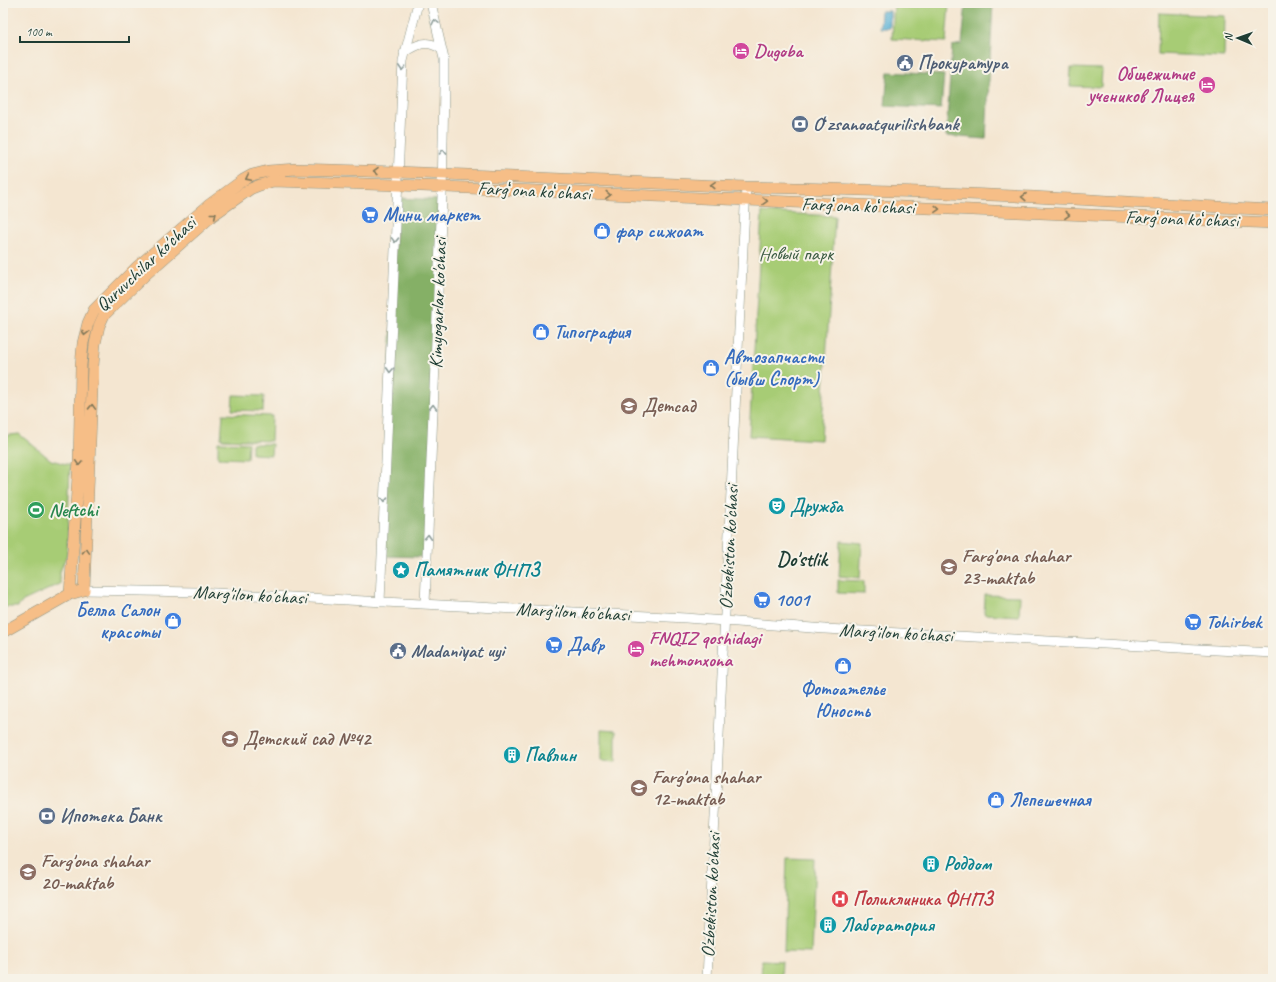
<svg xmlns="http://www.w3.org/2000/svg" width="1276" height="982" font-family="Caveat,sans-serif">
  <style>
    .green { fill: #a7cc75; stroke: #638454 }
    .forest { fill: #85b066; stroke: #52764d }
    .water { fill: #59b0d6; stroke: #3c7685 }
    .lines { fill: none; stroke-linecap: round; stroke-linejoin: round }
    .minor-casing { stroke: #8a9282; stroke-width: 10 }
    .major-casing { stroke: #8a9282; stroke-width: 12 }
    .minor { stroke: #fff; stroke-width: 9 }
    .major { stroke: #f6be87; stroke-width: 11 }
    .oneway { stroke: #8f9e9a }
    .oneway2 { stroke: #807759 }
    .labels { text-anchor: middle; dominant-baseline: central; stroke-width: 4; stroke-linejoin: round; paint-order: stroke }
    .hotel-label { font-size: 19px; font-weight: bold; fill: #b23c85; stroke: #f7f3e8; text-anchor: start }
    .service-label { font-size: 19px; font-weight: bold; fill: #4e5e75; stroke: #f7f3e8; text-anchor: start }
    .street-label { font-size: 19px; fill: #1f3d34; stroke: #f7f3e8 }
    .shop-label { font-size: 19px; font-weight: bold; fill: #366cbe; stroke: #f7f3e8; text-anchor: start }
    .park-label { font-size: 19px; fill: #3a5a41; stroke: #f7f3e8 }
    .education-label { font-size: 19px; font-weight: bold; fill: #785e54; stroke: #f7f3e8; text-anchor: start }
    .culture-label { font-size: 19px; font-weight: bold; fill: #0d838f; stroke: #f7f3e8; text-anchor: start }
    .leisure-label { font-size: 19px; font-weight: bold; fill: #27864d; stroke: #f7f3e8; text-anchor: start }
    .health-label { font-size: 19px; font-weight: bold; fill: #be3a42; stroke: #f7f3e8; text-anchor: start }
    .neighbourhood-label { font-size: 20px; font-weight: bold; fill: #1f3d34; stroke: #f7f3e8 }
  </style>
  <rect width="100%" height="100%" fill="#f7f3e8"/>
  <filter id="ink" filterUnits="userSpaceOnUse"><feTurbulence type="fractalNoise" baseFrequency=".025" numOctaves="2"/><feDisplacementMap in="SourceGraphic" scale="8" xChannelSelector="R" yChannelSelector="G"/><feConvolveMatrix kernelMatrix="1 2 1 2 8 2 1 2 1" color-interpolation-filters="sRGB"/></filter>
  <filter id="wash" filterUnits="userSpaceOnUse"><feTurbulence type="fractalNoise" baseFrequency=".012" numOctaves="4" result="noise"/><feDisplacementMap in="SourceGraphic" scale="16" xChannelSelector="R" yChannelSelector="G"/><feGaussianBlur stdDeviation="0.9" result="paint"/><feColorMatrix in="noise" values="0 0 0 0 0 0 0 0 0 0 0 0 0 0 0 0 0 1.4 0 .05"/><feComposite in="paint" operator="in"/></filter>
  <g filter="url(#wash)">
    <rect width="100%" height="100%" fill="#f4e6d1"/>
    <path class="green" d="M894,3H949L946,42L892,39Z
      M1159,13L1225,16L1224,57L1158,54Z
      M1071,68L1102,69L1101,87L1070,86Z
      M762,212L835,216L821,440L749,436Z
      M233,395L264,396L263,411L232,410Z
      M223,414L272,416L271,441L221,439Z
      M19,434L51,460L70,465L67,554L60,572V584L23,601L18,607H3V436Z
      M218,442L248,443L247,459L218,458Z
      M252,444H272L271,455L252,454Z
      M841,541L862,543L860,578L839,576Z
      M838,580L864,581V594L838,593Z
      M985,595L1020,596L1019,616L984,614Z
      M601,730L616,731V762L601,761Z
      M787,858L815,859L811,953L784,952Z
      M762,960L782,961L781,979H761Z"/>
    <path class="forest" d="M966,3H993L986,139L946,136L952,46L962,44Z
      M888,72L944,75L941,109L885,106Z
      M397,198L442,200L427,557L382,556Z"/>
    <path class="water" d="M881,11H890V28H880Z"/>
  </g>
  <g filter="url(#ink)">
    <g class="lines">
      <defs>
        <path id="minor" d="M404,53C417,44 427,39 441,49
          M84,590L197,592L686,618L825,629L1273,653
          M380,602L403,61L418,3
          M425,604L442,196L444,86V59L431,3
          M707,979L746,187"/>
        <path id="major" d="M70,594L79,461L81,365L83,343L88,323L94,310L137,267L209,205L243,180L252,175L268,171L296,169L398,172L746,187C922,190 1097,200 1273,210
          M3,632L70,594L84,590L93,366L95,344L99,326L104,315L146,274L213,215L250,189L260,185L273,181L398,185L1273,223"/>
      </defs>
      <use href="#minor" class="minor-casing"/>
      <use href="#major" class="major-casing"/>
      <use href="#minor" class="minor"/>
      <use href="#major" class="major"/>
    </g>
    <defs><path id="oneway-chevron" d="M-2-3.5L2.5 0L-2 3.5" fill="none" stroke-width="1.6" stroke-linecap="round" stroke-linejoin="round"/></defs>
    <g class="oneway">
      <use href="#oneway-chevron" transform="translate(435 22) rotate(-103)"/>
      <use href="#oneway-chevron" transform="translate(402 68) rotate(93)"/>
      <use href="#oneway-chevron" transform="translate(443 152) rotate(-89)"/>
      <use href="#oneway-chevron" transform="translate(395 240) rotate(92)"/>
      <use href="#oneway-chevron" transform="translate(390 370) rotate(93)"/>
      <use href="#oneway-chevron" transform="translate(433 407) rotate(-88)"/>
      <use href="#oneway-chevron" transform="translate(384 500) rotate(92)"/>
      <use href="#oneway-chevron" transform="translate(428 537) rotate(-87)"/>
    </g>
    <g class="oneway2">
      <use href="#oneway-chevron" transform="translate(376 171) rotate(-179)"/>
      <use href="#oneway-chevron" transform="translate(248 178) rotate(153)"/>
      <use href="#oneway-chevron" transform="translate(713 185) rotate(-177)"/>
      <use href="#oneway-chevron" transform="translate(608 195) rotate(3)"/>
      <use href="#oneway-chevron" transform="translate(1024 197) rotate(-177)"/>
      <use href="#oneway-chevron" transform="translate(765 201) rotate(3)"/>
      <use href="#oneway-chevron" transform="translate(937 209) rotate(3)"/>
      <use href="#oneway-chevron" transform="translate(214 215) rotate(-39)"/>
      <use href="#oneway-chevron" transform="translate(1067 215) rotate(2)"/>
      <use href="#oneway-chevron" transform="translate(85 333) rotate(104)"/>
      <use href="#oneway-chevron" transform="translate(92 407) rotate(-88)"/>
      <use href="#oneway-chevron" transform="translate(79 463) rotate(93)"/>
      <use href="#oneway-chevron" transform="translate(86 551) rotate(-88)"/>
    </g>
  </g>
  <defs>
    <symbol id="hotel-disc" viewBox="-11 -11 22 22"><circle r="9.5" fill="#d1479c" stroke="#f7f3e8"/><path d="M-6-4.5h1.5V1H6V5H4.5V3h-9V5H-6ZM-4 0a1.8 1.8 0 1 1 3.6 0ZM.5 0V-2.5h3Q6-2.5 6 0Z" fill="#fff"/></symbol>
    <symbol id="civic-disc" viewBox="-11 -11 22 22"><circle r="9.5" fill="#5c6f8a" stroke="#f7f3e8"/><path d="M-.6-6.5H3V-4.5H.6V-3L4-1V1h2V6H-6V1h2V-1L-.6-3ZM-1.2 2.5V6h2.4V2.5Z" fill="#fff"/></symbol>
    <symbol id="bank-disc" viewBox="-11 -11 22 22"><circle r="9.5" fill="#5c6f8a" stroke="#f7f3e8"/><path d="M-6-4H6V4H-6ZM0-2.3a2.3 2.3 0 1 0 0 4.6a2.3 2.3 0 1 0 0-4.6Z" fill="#fff"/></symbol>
    <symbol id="supermarket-disc" viewBox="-11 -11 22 22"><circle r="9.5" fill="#3f7fe0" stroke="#f7f3e8"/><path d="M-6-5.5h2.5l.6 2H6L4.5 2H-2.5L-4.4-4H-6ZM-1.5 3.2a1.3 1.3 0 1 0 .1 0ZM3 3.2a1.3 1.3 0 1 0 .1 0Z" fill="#fff"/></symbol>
    <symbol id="shop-disc" viewBox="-11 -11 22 22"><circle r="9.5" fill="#3f7fe0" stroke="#f7f3e8"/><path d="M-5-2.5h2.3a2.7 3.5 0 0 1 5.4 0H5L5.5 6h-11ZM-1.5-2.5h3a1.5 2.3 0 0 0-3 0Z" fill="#fff"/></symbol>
    <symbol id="school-disc" viewBox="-11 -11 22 22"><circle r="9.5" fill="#8d6e63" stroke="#f7f3e8"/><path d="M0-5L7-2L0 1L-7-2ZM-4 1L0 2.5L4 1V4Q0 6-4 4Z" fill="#fff"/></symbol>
    <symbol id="theatre-disc" viewBox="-11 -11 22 22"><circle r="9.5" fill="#0f9aa8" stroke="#f7f3e8"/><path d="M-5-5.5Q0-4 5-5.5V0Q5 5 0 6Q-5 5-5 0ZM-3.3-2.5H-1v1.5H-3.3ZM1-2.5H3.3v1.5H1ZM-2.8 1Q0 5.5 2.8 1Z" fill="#fff"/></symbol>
    <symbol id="stadium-disc" viewBox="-11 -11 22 22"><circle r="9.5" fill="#2e9e5b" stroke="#f7f3e8"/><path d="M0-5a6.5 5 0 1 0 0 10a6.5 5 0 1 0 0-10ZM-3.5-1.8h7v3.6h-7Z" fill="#fff"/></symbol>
    <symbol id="sight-disc" viewBox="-11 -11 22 22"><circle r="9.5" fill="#0f9aa8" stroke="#f7f3e8"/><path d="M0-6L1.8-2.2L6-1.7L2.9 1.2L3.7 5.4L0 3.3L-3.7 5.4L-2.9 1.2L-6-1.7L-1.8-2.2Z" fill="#fff"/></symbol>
    <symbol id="building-disc" viewBox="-11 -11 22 22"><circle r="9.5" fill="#0f9aa8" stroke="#f7f3e8"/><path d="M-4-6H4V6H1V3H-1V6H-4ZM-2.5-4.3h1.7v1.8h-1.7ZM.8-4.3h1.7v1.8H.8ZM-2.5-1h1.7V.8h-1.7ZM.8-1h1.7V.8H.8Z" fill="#fff"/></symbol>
    <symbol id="hospital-disc" viewBox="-11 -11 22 22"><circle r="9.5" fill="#e0444e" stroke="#f7f3e8"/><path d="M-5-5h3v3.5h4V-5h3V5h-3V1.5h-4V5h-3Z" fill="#fff"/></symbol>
  </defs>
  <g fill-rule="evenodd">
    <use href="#hotel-disc" x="731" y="41" width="20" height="20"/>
    <use href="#civic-disc" x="895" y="53" width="20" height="20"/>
    <use href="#hotel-disc" x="1197" y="75" width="20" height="20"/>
    <use href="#bank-disc" x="790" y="114" width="20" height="20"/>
    <use href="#supermarket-disc" x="360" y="205" width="20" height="20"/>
    <use href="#shop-disc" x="592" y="221" width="20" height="20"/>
    <use href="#shop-disc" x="531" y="322" width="20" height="20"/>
    <use href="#shop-disc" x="701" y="358" width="20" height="20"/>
    <use href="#school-disc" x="619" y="396" width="20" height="20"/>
    <use href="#theatre-disc" x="767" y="496" width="20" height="20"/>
    <use href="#stadium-disc" x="26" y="500" width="20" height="20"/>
    <use href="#school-disc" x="939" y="557" width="20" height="20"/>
    <use href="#sight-disc" x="391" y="560" width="20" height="20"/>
    <use href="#supermarket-disc" x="752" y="590" width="20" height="20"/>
    <use href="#shop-disc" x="163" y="611" width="20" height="20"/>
    <use href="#supermarket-disc" x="1183" y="612" width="20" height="20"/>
    <use href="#supermarket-disc" x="544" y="635" width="20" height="20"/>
    <use href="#hotel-disc" x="626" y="639" width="20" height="20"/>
    <use href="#civic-disc" x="388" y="641" width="20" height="20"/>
    <use href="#shop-disc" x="833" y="656" width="20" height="20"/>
    <use href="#school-disc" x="220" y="729" width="20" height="20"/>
    <use href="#building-disc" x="502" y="745" width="20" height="20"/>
    <use href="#school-disc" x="629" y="778" width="20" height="20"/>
    <use href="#shop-disc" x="986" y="790" width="20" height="20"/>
    <use href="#bank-disc" x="37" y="806" width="20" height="20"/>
    <use href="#building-disc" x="921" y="854" width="20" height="20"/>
    <use href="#school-disc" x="18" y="862" width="20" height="20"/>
    <use href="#hospital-disc" x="830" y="889" width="20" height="20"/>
    <use href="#building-disc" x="818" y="915" width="20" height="20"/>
  </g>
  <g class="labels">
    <g class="hotel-label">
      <text x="754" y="51">Dugoba</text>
      <text x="1194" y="74" text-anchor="end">Общежитие<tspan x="1194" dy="22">учеников Лицея</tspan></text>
      <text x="649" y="638">FNQIZ qoshidagi<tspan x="649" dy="22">mehmonxona</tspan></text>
    </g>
    <g class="service-label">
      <text x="918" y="63">Прокуратура</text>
      <text x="813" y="124">Oʻzsanoatqurilishbank</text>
      <text x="411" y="651">Madaniyat uyi</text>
      <text x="60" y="816">Ипотека Банк</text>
    </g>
    <g class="street-label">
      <text transform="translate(534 191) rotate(3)">Fargʻona koʻchasi</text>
      <text transform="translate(858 206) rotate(2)">Fargʻona koʻchasi</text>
      <text transform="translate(1182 219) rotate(2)">Fargʻona koʻchasi</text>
      <text transform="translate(146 264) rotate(-43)">Quruvchilar ko'chasi</text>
      <text transform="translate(438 303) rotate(-88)">Kimyogarlar ko'chasi</text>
      <text transform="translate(729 547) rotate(-87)">O'zbekiston ko'chasi</text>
      <text transform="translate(250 595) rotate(3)">Marg'ilon ko'chasi</text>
      <text transform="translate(573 612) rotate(3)">Marg'ilon ko'chasi</text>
      <text transform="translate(896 633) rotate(3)">Marg'ilon ko'chasi</text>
      <text transform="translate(711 895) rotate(-87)">O'zbekiston ko'chasi</text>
    </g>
    <g class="shop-label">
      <text x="383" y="215">Мини маркет</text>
      <text x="615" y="231">фар сижоат</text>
      <text x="554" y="332">Типография</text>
      <text x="724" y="357">Автозапчасти<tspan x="724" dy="22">(бывш Спорт)</tspan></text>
      <text x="775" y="600">1001</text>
      <text x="160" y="610" text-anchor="end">Белла Салон<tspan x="160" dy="22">красоты</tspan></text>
      <text x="1206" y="622">Tohirbek</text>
      <text x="567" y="645">Давр</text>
      <text x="843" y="689" text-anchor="middle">Фотоателье<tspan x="843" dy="22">Юность</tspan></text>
      <text x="1009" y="800">Лепешечная</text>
    </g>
    <g class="park-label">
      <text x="796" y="254">Новый парк</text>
    </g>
    <g class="education-label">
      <text x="642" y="406">Детсад</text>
      <text x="962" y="556">Farg'ona shahar<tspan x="962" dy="22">23-maktab</tspan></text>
      <text x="243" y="739">Детский сад №42</text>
      <text x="652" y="777">Farg'ona shahar<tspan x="652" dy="22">12-maktab</tspan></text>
      <text x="41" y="861">Farg'ona shahar<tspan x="41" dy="22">20-maktab</tspan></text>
    </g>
    <g class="culture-label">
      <text x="790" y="506">Дружба</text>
      <text x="414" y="570">Памятник ФНПЗ</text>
      <text x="525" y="755">Павлин</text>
      <text x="944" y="864">Роддом</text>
      <text x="841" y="925">Лаборатория</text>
    </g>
    <g class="leisure-label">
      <text x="49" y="510">Neftchi</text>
    </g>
    <g class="health-label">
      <text x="853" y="899">Поликлиника ФНПЗ</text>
    </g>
    <g class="neighbourhood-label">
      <text x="802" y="559">Do'stlik</text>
    </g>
  </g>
  <rect width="1276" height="982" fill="none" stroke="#f7f3e8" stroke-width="16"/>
  <g transform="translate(1238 38) rotate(272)" stroke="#f7f3e8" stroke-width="3" paint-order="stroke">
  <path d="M0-3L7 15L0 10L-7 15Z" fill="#1f3d34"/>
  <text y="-6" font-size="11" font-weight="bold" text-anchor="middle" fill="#1f3d34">N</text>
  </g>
  <path d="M20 36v6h109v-6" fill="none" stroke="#1f3d34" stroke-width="2"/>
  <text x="26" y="36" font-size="12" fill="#1f3d34" stroke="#f7f3e8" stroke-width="3" paint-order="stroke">100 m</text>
</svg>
